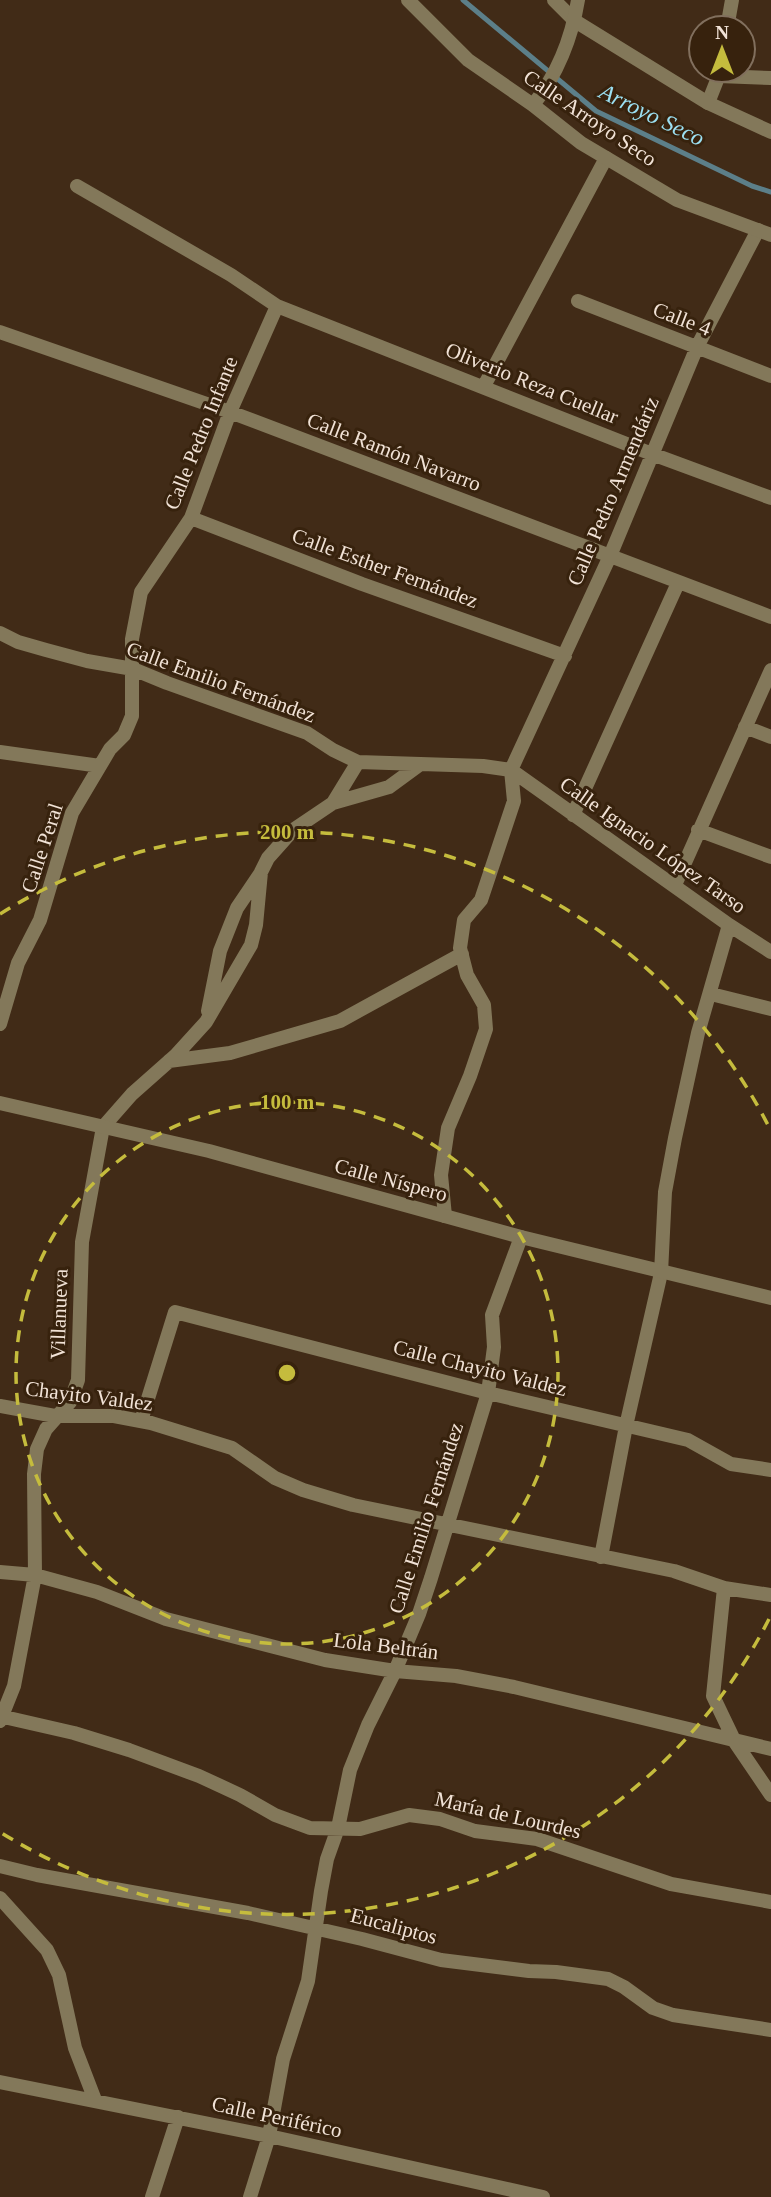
<svg xmlns="http://www.w3.org/2000/svg" width="771" height="2197" font-family="'Times New Roman',serif">
  <style>
    .lines { fill: none; stroke-linecap: round; stroke-linejoin: round }
    .stream { stroke: #5c7f89; stroke-width: 5 }
    .minor { stroke: #83785a; stroke-width: 14 }
    .tertiary { stroke: #83785a; stroke-width: 14 }
    .ring { fill: none; stroke: #c5bc3d; stroke-width: 3.5; stroke-dasharray: 12 9 }
    .labels { text-anchor: middle; dominant-baseline: central; stroke-width: 6; stroke-linejoin: round; paint-order: stroke }
    .street-label { font-size: 21px; fill: #f1e2d6; stroke: #37220d }
    .water-label { font-size: 23px; font-style: italic; fill: #9ce0f2; stroke: #37220d }
    .centre { fill: #c5bc3d; stroke: #37220d; stroke-width: 3.5 }
    .ring-label { font-size: 21px; text-anchor: middle; font-weight: bold; fill: #c5bc3d; stroke: #37220d; stroke-width: 6; stroke-linejoin: round; paint-order: stroke }
  </style>
  <rect width="100%" height="100%" fill="#412b17"/>
  <g class="lines">
    <path class="stream" d="M463,0L596,111L752,186L771,192"/>
    <path class="minor" d="M554,0L575,21
      M727,28L732,0
      M719,76L771,78
      M708,103L721,70
      M77,186L231,275L277,306L652,454L771,498
      M578,301L771,376
      M0,332L230,412L771,617
      M484,386L606,158
      M191,518L362,584L565,656
      M0,633L18,642L46,650L87,661L133,669L167,683L307,733L333,750L358,762L483,766L511,770L729,925L771,952
      M745,727L771,737
      M0,752L100,766
      M511,770L610,556L697,347L758,230
      M333,803L389,787L419,765
      M573,815L678,583
      M698,830L771,857
      M675,885L771,670
      M711,994L771,1009
      M208,1011L220,951L237,908L260,874
      M0,1024L18,963L40,920L72,813L110,749L124,735L132,716V639L141,592L191,518L230,412L277,306
      M169,1061L230,1053L340,1021L462,954
      M445,1216L441,1175L448,1128L470,1076L486,1029L484,1005L467,975L460,948L464,920L481,900L514,801L511,770
      M0,1406L55,1416H114L151,1423L232,1448L275,1478L303,1490L353,1505L674,1571L724,1588L771,1595
      M141,1421L175,1312L488,1393L688,1440L731,1464L771,1470
      M601,1557L626,1426L661,1273L665,1192L675,1138L698,1033L729,925
      M0,1572L35,1575L97,1592L166,1619L325,1660L395,1671L456,1676L514,1687L771,1749
      M724,1588L713,1696L735,1742L771,1795
      M0,1716L74,1733L129,1750L199,1776L240,1795L275,1815L310,1828L360,1829L409,1815L440,1819L475,1831L537,1839L671,1884L771,1902
      M0,1721L14,1686L35,1575L34,1474L37,1449L46,1429L70,1402L78,1380L82,1242L103,1127L132,1094L176,1055L206,1022L251,945L256,925L261,872L268,858L293,830L333,803L358,762
      M0,1866L37,1875L248,1913L362,1939L441,1960L529,1971L556,1972L608,1979L624,1987L653,2008L673,2015L771,2030
      M0,1898L47,1950L59,1975L75,2048L95,2100
      M0,2082L269,2136L543,2197
      M152,2197L178,2117
      M250,2197L269,2136L283,2059L308,1981L321,1891L327,1859L338,1828L350,1770L368,1725L395,1671L419,1614L431,1578L488,1393L494,1347L492,1315L521,1237"/>
    <path class="tertiary" d="M408,0L468,60L533,105L581,143L677,200L771,235
      M575,21L708,103L771,132
      M533,105C557,75 572,37 578,0
      M0,1103L209,1151L521,1237L771,1298"/>
  </g>
  <g class="ring">
    <circle cx="287" cy="1373" r="271"/>
    <path d="M769 1619A541 541 0 0 1 0 1832M0 914A541 541 0 0 1 769 1127"/>
  </g>
  <g class="labels">
    <g class="street-label">
      <text transform="translate(590 118) rotate(34)">Calle Arroyo Seco</text>
      <text transform="translate(682 319) rotate(21)">Calle 4</text>
      <text transform="translate(532 383) rotate(22)">Oliverio Reza Cuellar</text>
      <text transform="translate(201 433) rotate(-68)">Calle Pedro Infante</text>
      <text transform="translate(394 452) rotate(21)">Calle Ramón Navarro</text>
      <text transform="translate(613 491) rotate(-67)">Calle Pedro Armendáriz</text>
      <text transform="translate(385 568) rotate(20)">Calle Esther Fernández</text>
      <text transform="translate(221 682) rotate(20)">Calle Emilio Fernández</text>
      <text transform="translate(653 845) rotate(35)">Calle Ignacio López Tarso</text>
      <text transform="translate(42 848) rotate(-72)">Calle Peral</text>
      <text transform="translate(391 1180) rotate(15)">Calle Níspero</text>
      <text transform="translate(59 1314) rotate(-88)">Villanueva</text>
      <text transform="translate(480 1368) rotate(14)">Calle Chayito Valdez</text>
      <text transform="translate(89 1396) rotate(7)">Chayito Valdez</text>
      <text transform="translate(426 1518) rotate(-72)">Calle Emilio Fernández</text>
      <text transform="translate(386 1646) rotate(7)">Lola Beltrán</text>
      <text transform="translate(508 1815) rotate(13)">María de Lourdes</text>
      <text transform="translate(394 1926) rotate(15)">Eucaliptos</text>
      <text transform="translate(277 2117) rotate(12)">Calle Periférico</text>
    </g>
    <g class="water-label">
      <text transform="translate(652 115) rotate(26)">Arroyo Seco</text>
    </g>
  </g>
  <circle cx="287" cy="1373" r="10" class="centre"/>
  <g class="ring-label">
    <text x="287" y="839">200 m</text>
    <text x="287" y="1109">100 m</text>
  </g>
  <g transform="translate(722 49)"><circle r="33" fill="#37220d" stroke="#816f5d" stroke-width="2"/>
  <path d="M0-5L12 26L0 18L-12 26Z" fill="#c5bc3d"/>
  <text y="-10" font-size="19" font-weight="bold" text-anchor="middle" fill="#f1e2d6">N</text>
  </g>
</svg>
